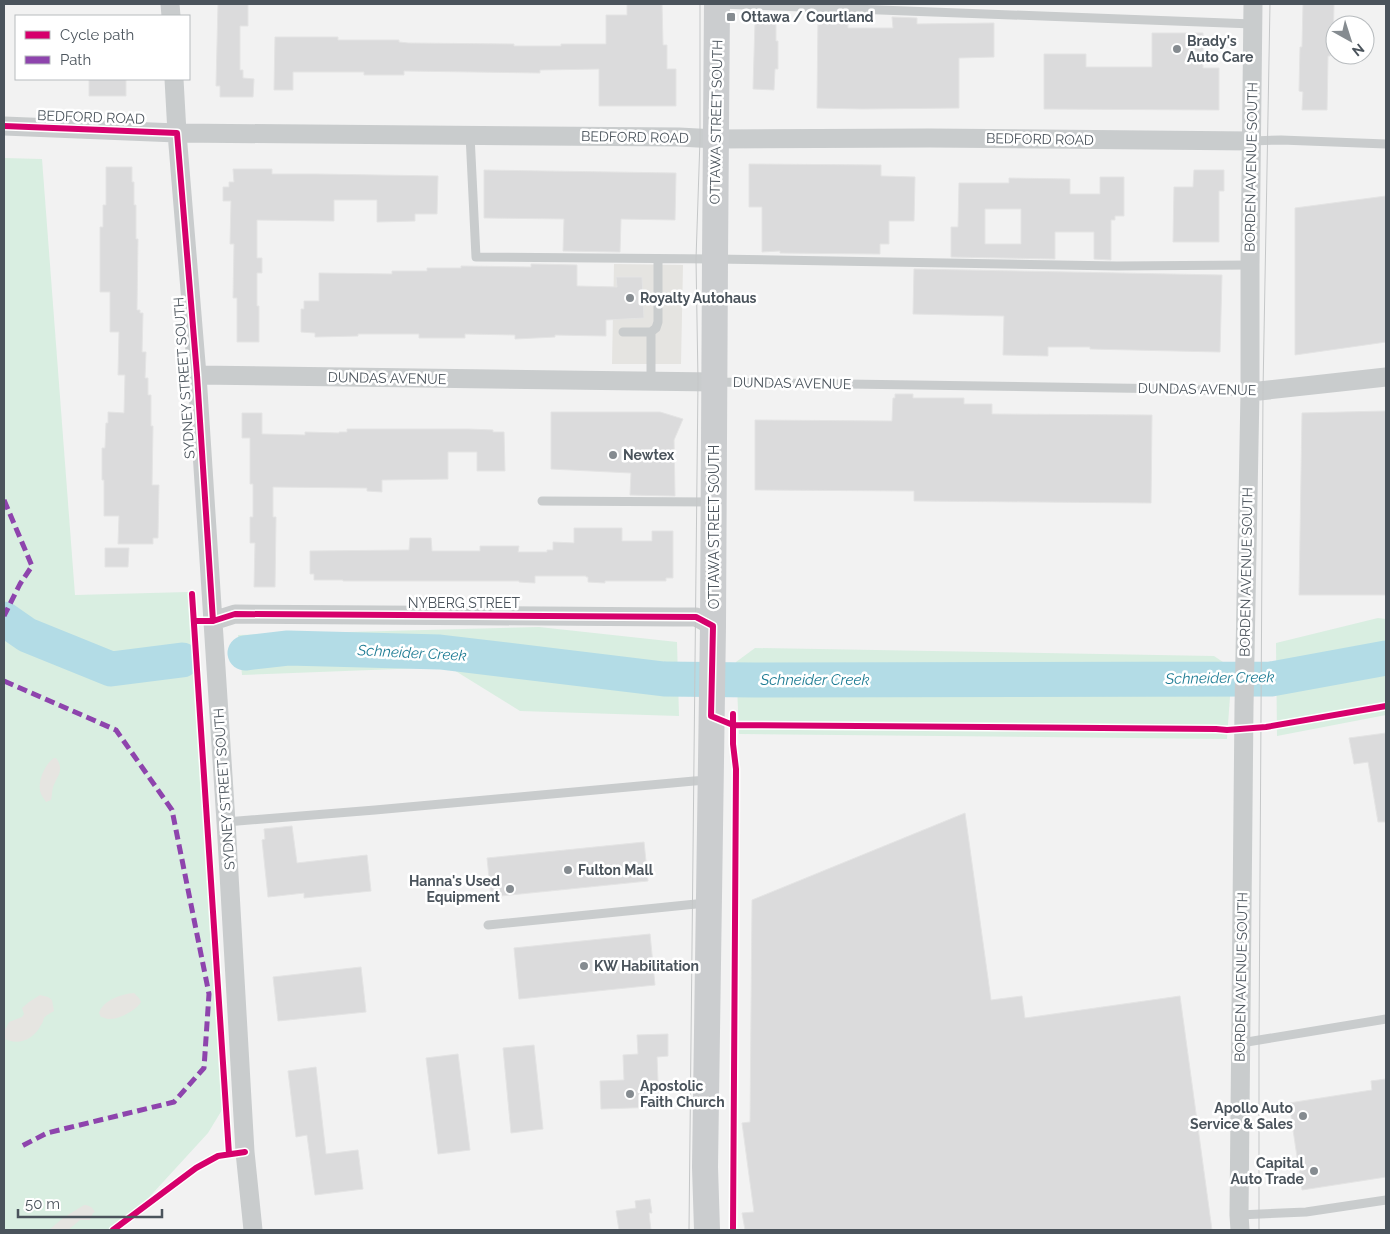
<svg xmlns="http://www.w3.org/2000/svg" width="1390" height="1234" font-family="Raleway,sans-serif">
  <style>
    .commercial { fill: #e5e4e1 }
    .green { fill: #d9eee1 }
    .sand { fill: #e6e5e1 }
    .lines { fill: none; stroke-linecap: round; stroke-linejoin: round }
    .river { stroke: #b3dce6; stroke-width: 35 }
    .building { fill: #dbdbdc; stroke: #e4e4e4; fill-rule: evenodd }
    .service { stroke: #c9cccd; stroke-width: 9 }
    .minor { stroke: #c9cccd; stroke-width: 19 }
    .secondary { stroke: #cbcdcf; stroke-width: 26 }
    .tram { stroke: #c5c7c8; stroke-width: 1 }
    .quiet { stroke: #8e44ad; stroke-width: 5; stroke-dasharray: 10 5; stroke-linecap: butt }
    .cycleway-casing { stroke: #fff; stroke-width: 9 }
    .cycleway { stroke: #d6006c; stroke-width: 6 }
    .poi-dot { fill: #858b90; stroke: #fff; stroke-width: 2 }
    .labels { text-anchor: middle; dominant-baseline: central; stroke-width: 5; stroke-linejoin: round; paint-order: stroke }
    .poi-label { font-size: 14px; font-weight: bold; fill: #4b545c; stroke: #fff; text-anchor: start }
    .street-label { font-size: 14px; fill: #4b545c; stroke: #fff }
    .water-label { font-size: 15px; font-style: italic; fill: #1e7c94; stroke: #fff }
  </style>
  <rect width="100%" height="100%" fill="#f2f2f2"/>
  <path class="commercial" d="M614,264L683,265L681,364H612Z"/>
  <path class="green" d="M4,158L42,159L75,595L188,592L225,1105L208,1133L131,1217L112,1230H4Z
    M1378,618L1386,619V715L1277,736L1276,643Z
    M539,627L677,642L679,716L520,711L449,667L242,675L238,635Z
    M755,648L1214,656L1232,668L1227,739L739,734L736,662Z"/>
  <path class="sand" d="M54,758H56C65,770 57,776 53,787C52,791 52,796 51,800L46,802C44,799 41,795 40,791C38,780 45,764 54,758Z
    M134,993L139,998L141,1002C137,1010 118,1020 109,1019C106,1019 103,1017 101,1017L99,1013C103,1000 122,994 134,993Z
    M40,995L48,997L52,1000L54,1011C51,1013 46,1015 44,1018C43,1020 43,1023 41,1025C34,1039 19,1046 5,1039L4,1032L9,1022L22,1017L24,1014L22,1008L29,1002Z
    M84,1205C89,1205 92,1207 95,1212L93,1213L90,1220H80L68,1230H49L63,1218Z"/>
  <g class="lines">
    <path class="river" d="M4,619L27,635L111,669L182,660
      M245,653L288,648L440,652L664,679L754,680L1271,679L1386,658"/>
  </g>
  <path class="building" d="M218,4H248V26H240V70H243V78L254,79L253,97H220V86H216Z
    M627,4H662L663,45H667V69H676V106H599V69L540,70V73L404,71V75H364V72H293V90H274L275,37H338V40H399V42L408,43L514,44V46H561V44H606V15H627Z
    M1303,4H1334L1333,45H1331L1330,56H1328L1327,110H1302L1303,92L1299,91L1300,47H1302Z
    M818,14L848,15V28H893L892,17L917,18V24L994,23V57L959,58V108L862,109L817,108Z
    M755,22L776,23V41H778V69H775L774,90L753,89Z
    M1152,33H1203V68H1219V110L1044,109V54H1086V67H1152Z
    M89,79H126V96H89Z
    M749,164L881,165V176L915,177L914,221H889V244H880V254L780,253V251L762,252V207H749Z
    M106,167H132V182H134V205H136V239H138L137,310H140V313H143L142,352H146L145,378H148V395H151V426H153L152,485H159L158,538H153V544H118L119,516H104V480H102V448H105L106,423H108V412L124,413L125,375H118L119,332H110V292H100V227H103V205H106Z
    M233,169H272V174H315L438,176L437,214H415V221L377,222V200H334V221L257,220V258H262V273H257V306H259V342H237V298H233L234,244H230L231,201H223V187H229V182H234Z
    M484,170L676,173L675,220L621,219L620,252L563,251L564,219L484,218Z
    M1194,170H1224V191H1219V242H1173L1174,187H1193Z
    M1100,177H1124V216H1115V220H1111V260L1094,259V232H1055V259L951,257V227H958L959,183H1009V178L1070,179V194H1100ZM985,209H1021V244H985Z
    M1386,196V342L1295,355V208Z
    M531,264L577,265V286L617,287L616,277H642L644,318L606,320V336L555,335V337L515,339V335L465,334V338H419V334H358V336L315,337V333L301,332V309H304V301H319V273L392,274V271H427V268H461V266L531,267Z
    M914,269L1222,275L1220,352L1090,349V347H1048V356L1003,355L1004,316L913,314Z
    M895,394H913V398H964V404H992V414L1152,415L1151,503L914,501V491L755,490V420L892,421L893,398H895Z
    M1386,411V595H1299L1302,413Z
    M551,412H660L683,419L674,440L675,496L630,495L631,473L551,469Z
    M242,413H262V434L305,435V432L339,433V432H347V429H468L493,430V432H504L505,471H477V452H448V479L382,480V492L367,491V488L273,487V517H276L275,587H254L255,543H250V517H253V484H250V438H242Z
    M574,528H622V541H652V531H673V578H666V581H605V583L588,582V577H586V576H535V583L519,582V581H343V580H314V574H310V551L409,550L410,538H431L432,551H480V546H519L518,552H547V550H553V542L574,543Z
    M105,548H129L128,567H105Z
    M1386,733V822H1378L1368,762L1354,764L1349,738Z
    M965,813L991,1000L1022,996L1025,1018L1180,996L1212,1230H745L742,1213L754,1212L742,1123L750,1122L752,900Z
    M292,826L297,863L367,855L371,891L304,898V893L268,897L262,840L265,839L264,829Z
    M644,842L648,881L491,897L487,858Z
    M650,934L655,985L519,999L514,948Z
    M361,967L366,1012L278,1021L273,977Z
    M668,1034V1056L657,1057L659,1107L601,1109L600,1081L624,1080L623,1055L638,1054L637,1035Z
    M534,1045L543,1129L511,1133L503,1048Z
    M458,1054L470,1150L438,1154L426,1058Z
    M316,1067L326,1154L358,1150L363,1189L315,1195L307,1135L296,1137L288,1071Z
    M1386,1079V1177L1302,1190L1289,1103L1372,1090L1371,1081Z
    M650,1199L652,1213H649L651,1230H619L616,1211L636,1208L635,1201Z"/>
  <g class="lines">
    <path class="service" d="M720,4L1253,24
      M470,135L476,257L715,259L1117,266L1250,265
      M1251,141L1281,140L1386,144
      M623,332H651V381
      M651,332L656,328L658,322V259
      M715,382L1180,389L1250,392
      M542,501L710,502
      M226,822L375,810L694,781L710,780
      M488,925L706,903
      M1241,1043L1386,1019
      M1239,1215L1306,1212L1386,1200"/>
    <path class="minor" d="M170,4L171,16
      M174,79L177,133L197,375L226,822L245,1152L253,1230
      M4,126L177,133L679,137L716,139L930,138L1251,141
      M197,375L714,382
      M1250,392L1386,377
      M213,621L235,614L675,617H696L713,626
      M1240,1230L1239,1215L1244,707L1250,392V265L1253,4"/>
    <path class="secondary" d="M707,1230L705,1167L713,626L715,259L717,4"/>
    <path class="tram" d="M689,1230L698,381L696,259L700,139V4
      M1259,1230V1041L1263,391L1270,4"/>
    <path class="quiet" d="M4,500L32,566L20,584L4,616
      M4,681L116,730L172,810L209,994L204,1068L174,1102L47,1133L20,1147"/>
    <defs>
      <path id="cycleway" d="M4,126L177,133L197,375L213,621
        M192,594L229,1154
        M194,621H213L235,614L696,617L713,626L711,716L733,725L1216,729L1227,730L1266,727L1386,706
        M113,1230L196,1168L218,1156L245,1152
        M733,1230L736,769L733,744V714"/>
    </defs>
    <use href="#cycleway" class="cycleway-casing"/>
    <use href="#cycleway" class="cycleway"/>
  </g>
  <g class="poi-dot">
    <rect x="726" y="12" width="10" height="10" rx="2.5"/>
    <circle cx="1177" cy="49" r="5"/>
    <circle cx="630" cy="298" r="5"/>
    <circle cx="613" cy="455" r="5"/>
    <circle cx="568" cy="870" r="5"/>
    <circle cx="510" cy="889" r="5"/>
    <circle cx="584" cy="966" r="5"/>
    <circle cx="630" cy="1094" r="5"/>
    <circle cx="1303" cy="1116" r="5"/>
    <circle cx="1314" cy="1171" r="5"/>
  </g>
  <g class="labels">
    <g class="poi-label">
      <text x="741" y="17">Ottawa / Courtland</text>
      <text x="1187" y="41">Brady's<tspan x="1187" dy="16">Auto Care</tspan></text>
      <text x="640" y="298">Royalty Autohaus</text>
      <text x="623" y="455">Newtex</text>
      <text x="578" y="870">Fulton Mall</text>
      <text x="500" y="881" text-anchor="end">Hanna's Used<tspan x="500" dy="16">Equipment</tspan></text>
      <text x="594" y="966">KW Habilitation</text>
      <text x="640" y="1086">Apostolic<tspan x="640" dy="16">Faith Church</tspan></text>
      <text x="1293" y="1108" text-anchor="end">Apollo Auto<tspan x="1293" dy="16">Service &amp; Sales</tspan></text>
      <text x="1304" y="1163" text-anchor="end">Capital<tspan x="1304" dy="16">Auto Trade</tspan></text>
    </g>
    <g class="street-label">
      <text transform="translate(91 117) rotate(2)">BEDFORD ROAD</text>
      <text transform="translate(716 122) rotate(-89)">OTTAWA STREET SOUTH</text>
      <text transform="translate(635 137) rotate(1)">BEDFORD ROAD</text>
      <text transform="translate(1040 139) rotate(1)">BEDFORD ROAD</text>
      <text transform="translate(1251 167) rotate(-89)">BORDEN AVENUE SOUTH</text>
      <text transform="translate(184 378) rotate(-94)">SYDNEY STREET SOUTH</text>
      <text transform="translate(387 378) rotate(1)">DUNDAS AVENUE</text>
      <text transform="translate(792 383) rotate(1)">DUNDAS AVENUE</text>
      <text transform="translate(1197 389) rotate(1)">DUNDAS AVENUE</text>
      <text transform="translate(714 527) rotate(-90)">OTTAWA STREET SOUTH</text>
      <text transform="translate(1246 572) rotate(-89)">BORDEN AVENUE SOUTH</text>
      <text x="464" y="603">NYBERG STREET</text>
      <text transform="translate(224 789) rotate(-94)">SYDNEY STREET SOUTH</text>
      <text transform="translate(1241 977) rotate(-89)">BORDEN AVENUE SOUTH</text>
    </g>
    <g class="water-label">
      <text transform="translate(412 653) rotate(3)">Schneider Creek</text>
      <text transform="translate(1220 678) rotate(-1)">Schneider Creek</text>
      <text x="815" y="680">Schneider Creek</text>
    </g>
  </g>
  <rect width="1390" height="1234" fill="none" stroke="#4b545c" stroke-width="10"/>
  <rect x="15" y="15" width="175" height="65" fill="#ffffff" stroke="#b7bbbe"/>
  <rect x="25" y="31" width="25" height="8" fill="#d6006c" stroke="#b7bbbe"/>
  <text x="60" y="40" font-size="15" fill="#4b545c">Cycle path</text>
  <rect x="25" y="56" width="25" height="8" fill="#8e44ad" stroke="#b7bbbe"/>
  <text x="60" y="65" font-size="15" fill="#4b545c">Path</text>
  <g transform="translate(1350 40) rotate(141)"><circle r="24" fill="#ffffff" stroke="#b7bbbe"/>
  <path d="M0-4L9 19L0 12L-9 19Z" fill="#858b90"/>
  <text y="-8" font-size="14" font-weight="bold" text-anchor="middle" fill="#4b545c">N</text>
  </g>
  <path d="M18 1209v8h144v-8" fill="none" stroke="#4b545c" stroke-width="2.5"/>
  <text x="25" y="1209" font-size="15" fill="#4b545c" stroke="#ffffff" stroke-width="4" paint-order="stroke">50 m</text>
</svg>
